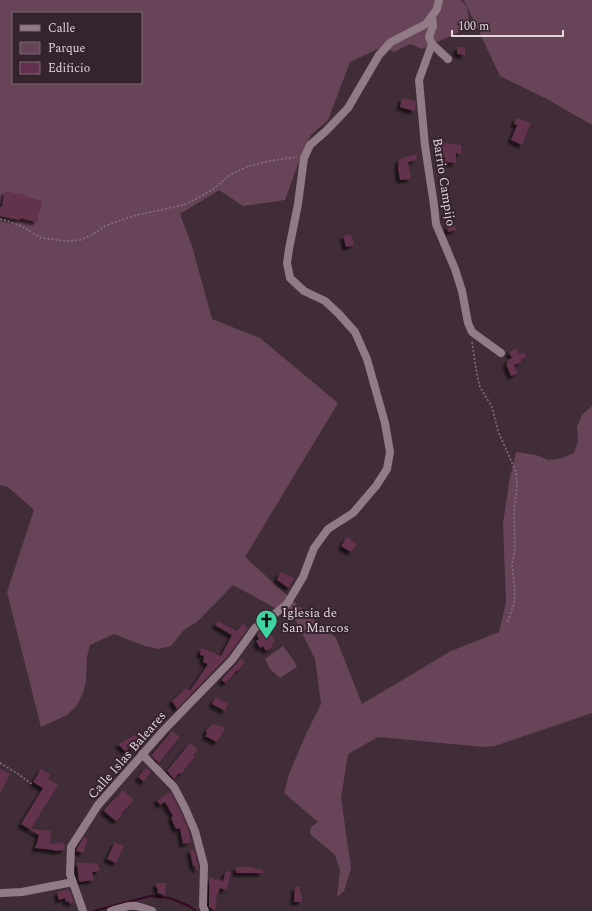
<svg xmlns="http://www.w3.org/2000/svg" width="592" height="911" font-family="Spectral,serif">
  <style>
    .green { fill: #684458; fill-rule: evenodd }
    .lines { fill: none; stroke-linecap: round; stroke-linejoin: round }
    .stream { stroke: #360825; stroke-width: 2 }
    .building { fill: #63314e; filter: url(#shadow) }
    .path { stroke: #85747d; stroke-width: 1.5; stroke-dasharray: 2 2; stroke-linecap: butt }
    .minor { stroke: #917b86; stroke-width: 8 }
    .labels { text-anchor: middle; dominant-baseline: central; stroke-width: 4; stroke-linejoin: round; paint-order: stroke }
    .street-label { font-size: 13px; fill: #e2d5db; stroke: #35232d }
    .poi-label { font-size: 13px; fill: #e2d5db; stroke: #35232d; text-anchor: start }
  </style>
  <defs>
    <filter id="shadow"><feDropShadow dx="-3.5" dy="3.5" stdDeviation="1" flood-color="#0009"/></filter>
  </defs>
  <rect width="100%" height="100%" fill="#402d37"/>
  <path class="green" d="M0,0H461L467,7L470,27L422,49L410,44L394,52L382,47L350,62L328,120L311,135L302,153L285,200L243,206L219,190L180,214L192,246L212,319L260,338L338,403L245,557L312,618L336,638L362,704L451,651L499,632L506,602L503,524L509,482L516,452L536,455L548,460L562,458L574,453L578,441L577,427L582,415L592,406V713L495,746L484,747L378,737L348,754L341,798L351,868L344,891L337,897L340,870L335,855L310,834L311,827L318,822L284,793L289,774L306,734L321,704L315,659L295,619L233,585L198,621L184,630L171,646L158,649L145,646L114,634L90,645L87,657L86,681L83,693L77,705L67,715L41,727L7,592L34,510L8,487L0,485ZM13,13H141V83H13Z
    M464,0H592V125L547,99L500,76Z
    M283,646L294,661L297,667L280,678L270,669L265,659Z"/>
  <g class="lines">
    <path class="stream" d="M94,911L150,896L170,898L189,906L196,911"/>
  </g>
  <path class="building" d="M457,47H465V55L457,54Z
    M402,98L415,101L416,105L414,111L400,107Z
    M516,118L531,123L522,145L511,140L517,125L514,124Z
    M441,143L461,145V154L456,153V163L444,162L445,157L441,156Z
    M417,154L416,160L408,162L411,179L400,180L398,168L399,159Z
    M5,191L25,195L24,196L42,201L37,222L20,218V220L0,216V207H2Z
    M455,225L456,230L448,232L447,226Z
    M351,234L354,245L346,247L343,236Z
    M516,348L519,354L524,352L526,357L521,360L522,362L514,365L518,373L511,376L506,364L508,363L507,360L512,358L509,352Z
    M347,537L357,544L351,552L341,546Z
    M280,572L294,578L289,588L277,580Z
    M218,621L236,631L243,624L248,628L228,656L177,709L172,701L186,688L188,690L189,689L190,691L208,664L203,662L204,656L200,655L201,648L221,656L232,635L215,625Z
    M266,629L270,635L271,634L275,642L271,644L273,647L266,651L263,646L260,648L256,641L259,639L257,635L259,632L261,631H263Z
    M241,658L245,662L238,671L237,670L226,683L221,680L236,664Z
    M216,697L228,704L225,711L212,704Z
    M213,723L217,726L218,725L225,728L217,742L205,736L207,734L206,731L208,728L210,727Z
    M142,731L146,739L125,751L118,744Z
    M172,731L180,737L159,763L151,756Z
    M190,743L198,749L193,755L195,756L181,774L179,773L174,779L167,771Z
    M146,768L151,772L144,782L138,777Z
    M0,769L10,774L0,794Z
    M41,769L50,775L48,779L58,785L31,829L51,831L50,844L64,842L65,850L54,851V850L35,848V846H36L39,835L21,824L43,788L33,782Z
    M123,790L134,800L121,814L122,815L116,821L105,812L104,810Z
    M170,792L180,810L188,829L191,842L183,844L180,828L176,829L171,818L173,816L165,802L160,805L157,800Z
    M84,837L88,839L83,853L76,851L77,848Z
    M115,842L124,846L116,863L107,859Z
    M194,849L198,866V869L196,870L195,866H193L190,850Z
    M77,862L98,864L100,871L92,872L94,880L79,882Z
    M236,867H250L263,870V873H236Z
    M226,871L231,872L228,884L226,890L220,888L215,900L217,901L215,910L209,907V890L210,887L209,886V877L216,880L217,879L223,881Z
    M156,883H166L165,895L158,893Z
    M295,887H300V894H302V902H294Z
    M69,889L74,902L70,904L69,901L66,902L65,898L59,900L57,892Z"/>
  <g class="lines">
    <path class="path" d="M0,219L8,221L21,226L41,238L66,241L80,240L92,235L105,226L133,216L183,205L196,199L213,189L230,175L246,167L269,161L297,157
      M472,342L477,375L480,387L492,407L498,431L516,472L517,487L514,510L515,547L512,566L515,591L514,604L507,623
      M0,763L18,774L33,785"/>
    <path class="minor" d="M432,16L433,26L429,37L432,44L448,59
      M432,44L419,80L425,146L434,205L436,224L455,269L462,291L468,323L472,332L501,353
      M142,754L174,787L185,808L195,831L204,865L203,906L205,911
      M2,893L22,892L73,882
      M83,911L70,874L71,847L98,805L163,731L232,660L255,628L271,617L287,604L303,577L314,548L328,529L353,513L376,486L387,469L390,452L385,423L367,359L355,332L338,313L325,301L304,291L290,278L287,263L289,249L298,204L304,158L310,145L326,131L348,108L379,55L391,42L426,24L437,9L439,0
      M111,911C130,905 133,903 152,911"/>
  </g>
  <defs>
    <symbol id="church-pin" viewBox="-11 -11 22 30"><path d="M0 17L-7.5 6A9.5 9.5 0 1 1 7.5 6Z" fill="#3fd4a2" stroke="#35232d"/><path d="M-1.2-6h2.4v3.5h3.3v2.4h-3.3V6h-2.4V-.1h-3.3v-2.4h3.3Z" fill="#111"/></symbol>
  </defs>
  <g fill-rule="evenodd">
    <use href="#church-pin" x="254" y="608" width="25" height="34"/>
  </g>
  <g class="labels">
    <g class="street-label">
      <text transform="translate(444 182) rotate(81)">Barrio Campijo</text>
      <text transform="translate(127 755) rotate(-49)">Calle Islas Baleares</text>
    </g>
    <g class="poi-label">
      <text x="282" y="613">Iglesia de<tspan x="282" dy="15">San Marcos</tspan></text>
    </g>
  </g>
  <rect x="12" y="12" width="130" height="72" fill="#35232d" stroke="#7a6a73"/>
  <rect x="20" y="25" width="20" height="6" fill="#917b86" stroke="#7a6a73"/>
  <text x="48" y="32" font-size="12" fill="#e2d5db">Calle</text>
  <rect x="20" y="42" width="20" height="12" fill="#684458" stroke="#7a6a73"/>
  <text x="48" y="52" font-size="12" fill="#e2d5db">Parque</text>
  <rect x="20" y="62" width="20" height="12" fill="#63314e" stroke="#7a6a73"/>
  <text x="48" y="72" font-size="12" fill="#e2d5db">Edificio</text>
  <path d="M452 30v6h111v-6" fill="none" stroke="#e2d5db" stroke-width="2"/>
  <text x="458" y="30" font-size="12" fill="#e2d5db" stroke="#35232d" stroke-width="3" paint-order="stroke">100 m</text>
</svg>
